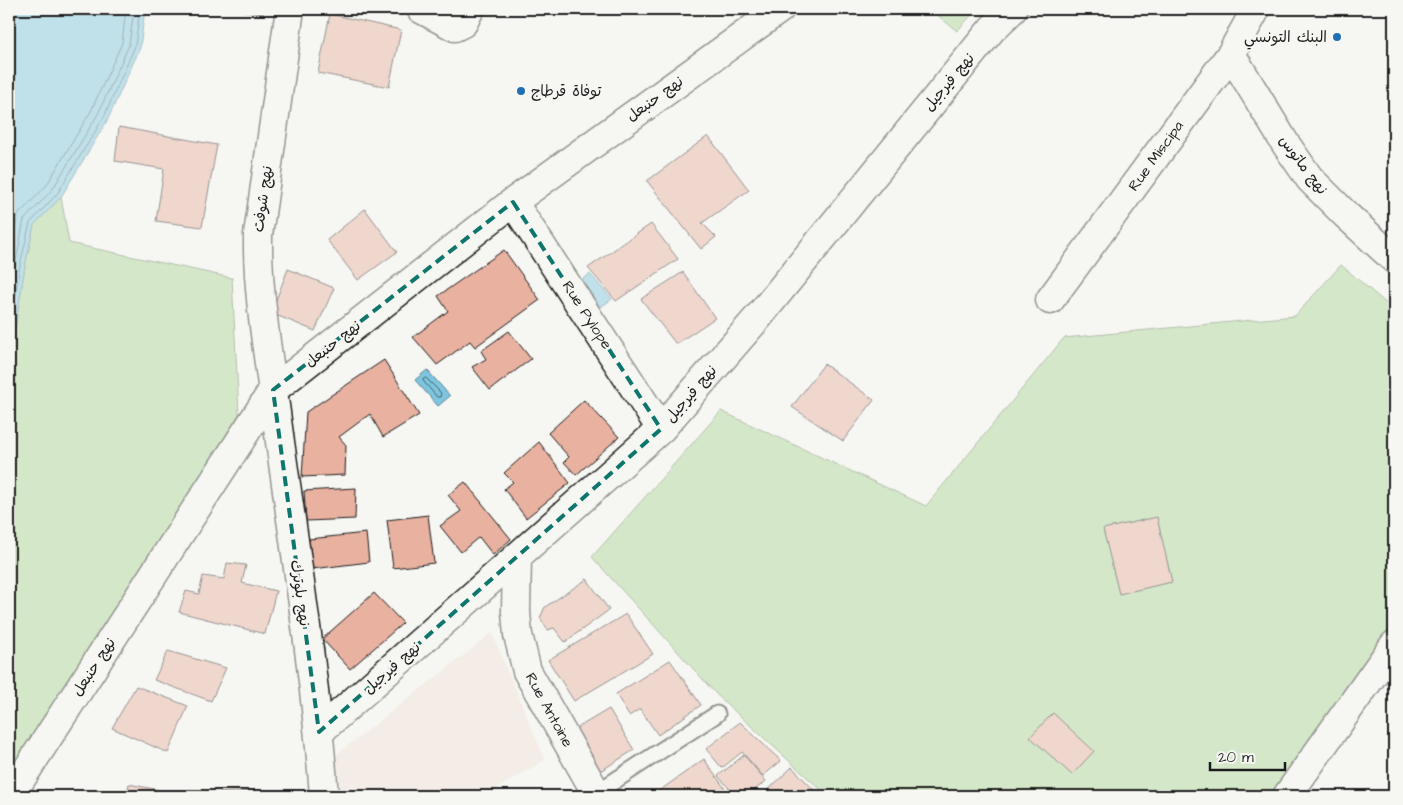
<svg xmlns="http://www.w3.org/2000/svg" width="1403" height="805" font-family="'Architects Daughter','Playpen Sans Arabic',sans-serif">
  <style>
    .built { fill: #f2e1d9 }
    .green { fill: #abd897; stroke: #647a5a }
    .water { fill: #7ec6df; stroke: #578291 }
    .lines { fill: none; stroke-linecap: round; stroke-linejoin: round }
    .shore { stroke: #43606a; stroke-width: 1 }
    .building { fill: #e8b1a0; stroke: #1c1c1c }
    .service-casing { stroke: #1c1c1c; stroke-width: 19 }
    .minor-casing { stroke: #1c1c1c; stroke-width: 31 }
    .secondary-casing { stroke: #1c1c1c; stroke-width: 31 }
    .service { stroke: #f6f6f2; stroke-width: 15 }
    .minor { stroke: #f6f6f2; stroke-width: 28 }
    .secondary { stroke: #f6f6f2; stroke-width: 28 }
    .marked { fill: none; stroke: #0f766e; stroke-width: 4; stroke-dasharray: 10 6; stroke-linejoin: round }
    .poi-dot { fill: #1f6fb2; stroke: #f6f6f2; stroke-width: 2 }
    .labels { text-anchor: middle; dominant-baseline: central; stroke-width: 4.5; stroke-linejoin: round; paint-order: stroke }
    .poi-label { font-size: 15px; fill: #1c1c1c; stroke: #f6f6f2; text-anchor: end }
    .street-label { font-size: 15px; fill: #1c1c1c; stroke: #f6f6f2 }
  </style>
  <rect width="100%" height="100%" fill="#f6f6f2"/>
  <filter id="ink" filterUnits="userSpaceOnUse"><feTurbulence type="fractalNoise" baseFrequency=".02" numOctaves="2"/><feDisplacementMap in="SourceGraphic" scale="10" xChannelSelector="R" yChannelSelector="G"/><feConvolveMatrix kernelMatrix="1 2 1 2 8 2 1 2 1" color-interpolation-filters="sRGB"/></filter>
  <g filter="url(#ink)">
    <path class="built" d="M492,633L545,760L496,789L503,796H341L336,755Z"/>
    <path class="green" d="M930,9H977L957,31Z
      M61,197L69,243L232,278L239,415L9,775V367L25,266L34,225Z
      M1341,265L1394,310V637L1284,796H832L819,788L717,695L592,557L721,411L926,506L1064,338L1295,316Z"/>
    <path class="water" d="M9,9H145L140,48L108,119L61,197L34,225L25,266L9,367Z
      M590,274L612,299L601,307L580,281Z
      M427,370L450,396L438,406L415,380Z"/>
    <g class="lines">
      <path class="shore" d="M9,254L18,215L46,186L91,111L122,43L126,9
        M9,298L24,220L52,190L98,114L129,45L134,9
        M9,336L20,265L30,223L57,194L104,117L135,46L140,9
        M426,378L441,393L440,397H437L424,382L423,380Z"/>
    </g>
    <path class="building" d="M233,9H264L263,14Z
      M330,14L401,30L389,87L318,73Z
      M119,127L217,145L202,227L156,221L164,169L115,161Z
      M708,136L749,190L702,223L716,237L701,249L647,181Z
      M365,209L397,252L358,280L327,240Z
      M651,224L678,259L616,301L588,268Z
      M504,250L540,300L475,347L470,341L437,365L413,337L448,311L438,296Z
      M288,269L334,288L315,331L271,313Z
      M683,272L715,318L676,344L641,299Z
      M509,331L531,359L490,390L472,367L486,359L481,351Z
      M384,360L419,415L383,437L370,414L339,437L346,445L345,475L302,477L306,412Z
      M824,364L874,400L843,441L792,407Z
      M584,400L619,437L576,475L564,462L569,457L548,433Z
      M539,442L570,483L526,518L504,489L513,482L504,473Z
      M465,482L511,539L493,555L479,537L461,552L440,526L461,511L448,495Z
      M356,488L355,519L306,521L304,491Z
      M428,515L434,563L393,568L387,520Z
      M1157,517L1172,582L1119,594L1103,529Z
      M366,533L369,562L312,569L309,539Z
      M227,563L246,565L242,583L276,591L265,634L179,612L186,591L199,594L203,576L224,579Z
      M587,579L609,610L565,642L554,628L548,630L540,618L545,607Z
      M374,593L403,623L350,669L322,639Z
      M626,614L653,654L574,701L548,660Z
      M168,651L226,668L211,701L154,680Z
      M670,660L701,705L658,735L640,709L629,716L616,694Z
      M136,686L188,706L168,753L112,728Z
      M609,709L634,750L602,770L588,768L567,734Z
      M1053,713L1094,751L1072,775L1030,737Z
      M740,722L781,761L763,776L742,752L722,768L706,749Z
      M744,755L766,781L747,796H736L718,776Z
      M704,759L730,796H652Z
      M792,767L818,794L816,796H771L766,792Z
      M129,784L169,792L168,796H126Z
      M256,791V796H193V794Z"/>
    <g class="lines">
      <defs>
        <path id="service" d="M596,793L717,714"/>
        <path id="minor" d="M290,9L258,235C257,295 269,360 277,420C294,545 315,670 324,796
          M421,9L455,27L463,23L470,9
          M1231,54L1285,143L1310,179L1346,215L1394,259
          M513,202L661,429
          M1050,300L1231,54L1256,9
          M517,557L516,612L518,635L527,671L598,796
          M319,732L661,429L760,315L992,29L1013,9
          M10,796L273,390L513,202L780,9"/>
        <path id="secondary" d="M1287,796L1394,645"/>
      </defs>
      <use href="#service" class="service-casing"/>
      <use href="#minor" class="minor-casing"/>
      <use href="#secondary" class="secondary-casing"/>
      <use href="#service" class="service"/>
      <use href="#minor" class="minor"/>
      <use href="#secondary" class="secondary"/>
    </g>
  </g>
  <path d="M0 0H1403V805H0ZM513,202L661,429L319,732L273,390Z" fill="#f6f6f2" fill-opacity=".55" fill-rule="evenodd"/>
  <path class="marked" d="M513,202L661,429L319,732L273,390Z"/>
  <g class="poi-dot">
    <circle cx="1337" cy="37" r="5"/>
    <circle cx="521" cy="91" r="5"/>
  </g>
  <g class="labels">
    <g class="poi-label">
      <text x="1327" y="37">البنك التونسي</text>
      <text x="531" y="91" text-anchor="start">توفاة قرطاج</text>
    </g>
    <g class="street-label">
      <text transform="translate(949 82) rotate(-50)">نهج فيرجيل</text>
      <text transform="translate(655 99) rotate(-36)">نهج حنبعل</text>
      <text transform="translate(1156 156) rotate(-54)">Rue Miscipa</text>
      <text transform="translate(1303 165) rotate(53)">نهج ماتوس</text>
      <text transform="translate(263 199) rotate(-82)">نهج شوفت</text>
      <text transform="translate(587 315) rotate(57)">Rue Pylope</text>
      <text transform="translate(333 344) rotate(-38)">نهج حنبعل</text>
      <text transform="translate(691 394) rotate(-49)">نهج فيرجيل</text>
      <text transform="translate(300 593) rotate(82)">نهج بلوترك</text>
      <text transform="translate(94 667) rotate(-57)">نهج حنبعل</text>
      <text transform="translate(392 668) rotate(-41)">نهج فيرجيل</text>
      <text transform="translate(549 710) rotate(61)">Rue Antoine</text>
    </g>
  </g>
  <rect width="1403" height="805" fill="none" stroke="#f6f6f2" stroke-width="30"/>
  <rect x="15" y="15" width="1373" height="775" fill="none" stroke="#1c1c1c" stroke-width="2" filter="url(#ink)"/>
  <path d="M1210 762v8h75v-8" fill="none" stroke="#1c1c1c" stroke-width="2.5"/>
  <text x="1218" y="762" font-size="15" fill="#1c1c1c" stroke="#f6f6f2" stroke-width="4" paint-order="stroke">20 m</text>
</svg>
